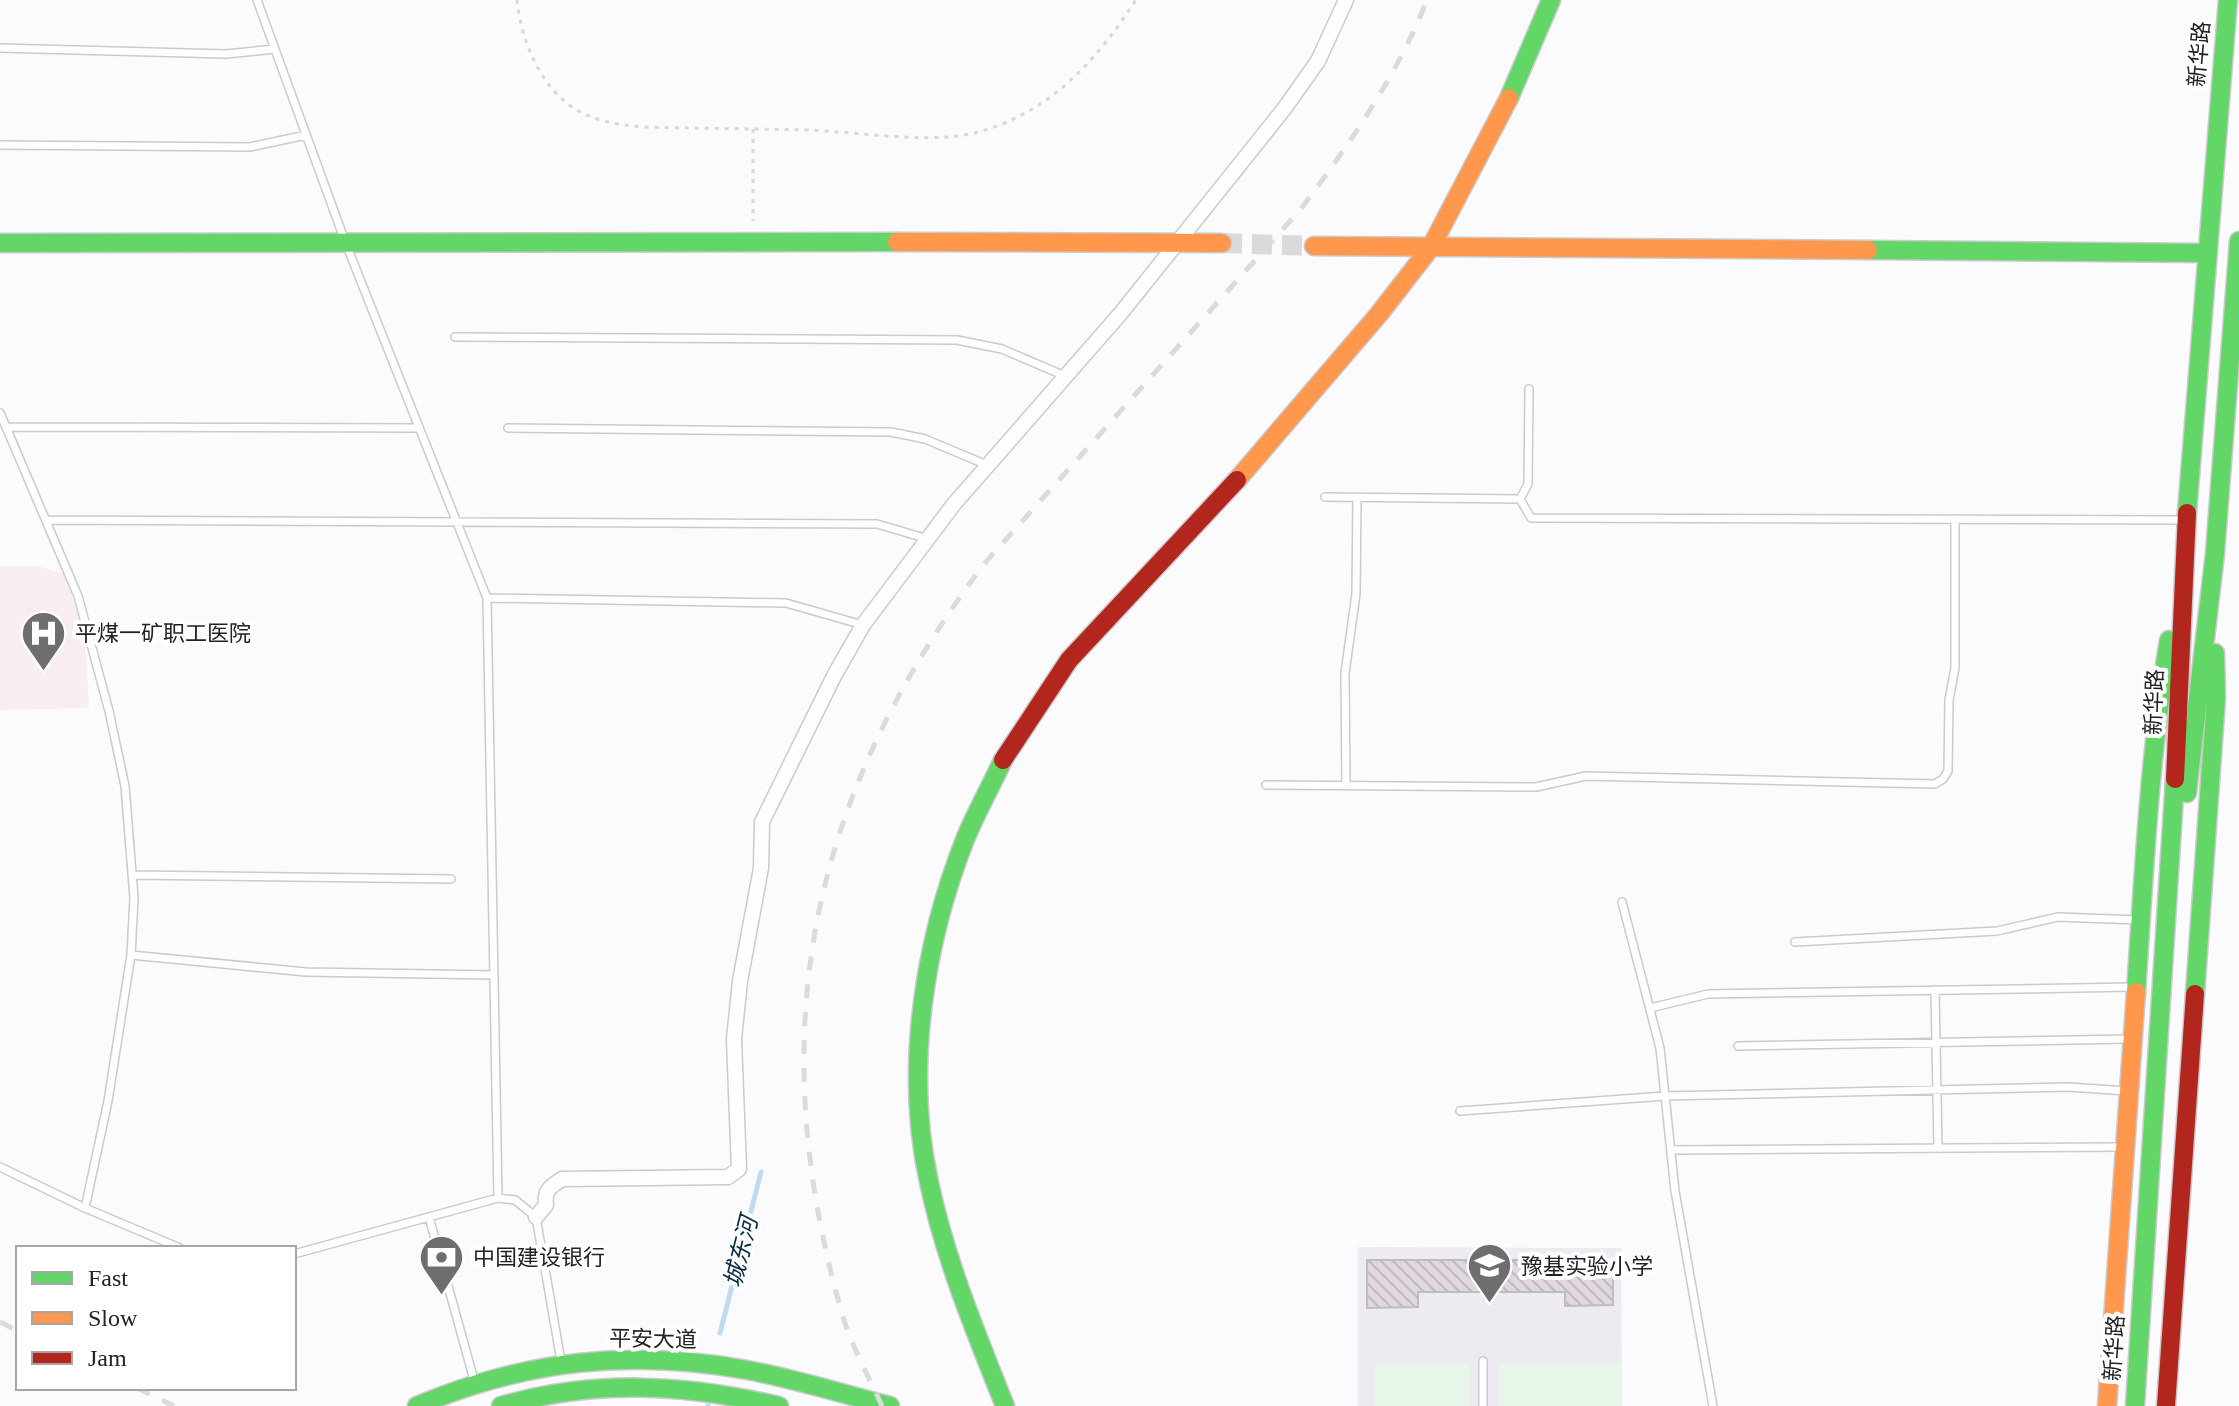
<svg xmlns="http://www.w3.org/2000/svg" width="2239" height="1406" font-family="'Times New Roman','Noto Sans SC',serif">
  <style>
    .built { fill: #edebf1 }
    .medical { fill: #f8edf3 }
    .green { fill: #e6f6e9 }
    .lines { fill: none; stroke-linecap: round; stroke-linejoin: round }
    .stream { stroke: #bedbf1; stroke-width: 5 }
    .building { fill: url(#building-back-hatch); stroke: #bebdbe; stroke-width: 2 }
    .secondary-tunnel { stroke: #dad9db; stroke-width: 20; stroke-dasharray: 20 10; stroke-linecap: butt }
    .lane-casing { stroke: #cbcacc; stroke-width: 10 }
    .street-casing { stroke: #cbcacc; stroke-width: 17 }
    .fast-casing { stroke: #cbcacc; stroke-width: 21 }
    .slow-casing { stroke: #cbcacc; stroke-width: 21 }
    .jam-casing { stroke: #cbcacc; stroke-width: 21 }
    .path { stroke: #d7d7d8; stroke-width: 3; stroke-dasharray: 4 6; stroke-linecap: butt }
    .lane { stroke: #fefeff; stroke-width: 7 }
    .street { stroke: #fefeff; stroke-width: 14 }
    .fast { stroke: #63d668; stroke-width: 18 }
    .slow { stroke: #ff974d; stroke-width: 18 }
    .jam { stroke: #b3261e; stroke-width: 18 }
    .rail { stroke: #dbdbdc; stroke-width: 5; stroke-dasharray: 14 14; stroke-linecap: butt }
    .labels { text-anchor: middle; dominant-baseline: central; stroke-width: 8; stroke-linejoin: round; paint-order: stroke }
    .street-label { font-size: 22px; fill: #222123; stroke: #fff }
    .poi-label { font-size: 22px; fill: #222123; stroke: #fff; text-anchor: start }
    .water-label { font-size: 24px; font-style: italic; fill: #0b2d42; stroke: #fff }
  </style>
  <defs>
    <pattern id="building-back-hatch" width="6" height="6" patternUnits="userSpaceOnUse" patternTransform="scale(2)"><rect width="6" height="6" fill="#e1d8df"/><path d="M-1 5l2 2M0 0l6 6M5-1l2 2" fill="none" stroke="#c1b9bf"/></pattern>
  </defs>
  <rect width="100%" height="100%" fill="#fbfafc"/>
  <path class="built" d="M1358,1247L1621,1248L1622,1406H1358Z"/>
  <path class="medical" d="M0,566H38L64,574L85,635L89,708L0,710Z"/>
  <path class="green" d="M1375,1363H1469V1406H1375Z
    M1499,1363H1621L1622,1406H1499Z"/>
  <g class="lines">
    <path class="stream" d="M720,1333L761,1172
      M708,1406V1405"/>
  </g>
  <path class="building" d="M1367,1260H1613V1305L1565,1306V1292H1418V1307L1367,1308Z"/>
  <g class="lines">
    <path class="secondary-tunnel" d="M1222,243L1314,246"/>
    <defs>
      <path id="lane" d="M257,0L346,244L487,598L498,1198
        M0,48L226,54L275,49
        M0,145L250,147L306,135
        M455,337L957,340L1002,349L1065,376
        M1529,389L1528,484L1520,499L1531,518L2184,520
        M0,413L78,596L109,711L125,786L134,898L131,955L108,1101L85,1208
        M6,427L419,428
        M508,428L891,432L925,439L987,465
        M1325,497L1520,499
        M46,520L877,524L928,539
        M487,598L786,603L863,625
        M1266,785L1536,787L1586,776L1935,784L1943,779L1948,771L1949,700L1955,668V519
        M1346,785L1345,673L1356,594L1357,498
        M132,875L451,879
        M1622,902L1660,1048L1675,1191L1713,1406
        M1795,942L1997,931L2058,917L2139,920
        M131,955L306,972L494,975
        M1935,990L1938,1148
        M1650,1008L1708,994L2134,987
        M1738,1046L2128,1039
        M1460,1111L1665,1096L2069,1087L2126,1091
        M1671,1150L2121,1147
        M0,1167L85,1208L180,1248
        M429,1217L474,1380
        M294,1254L498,1198L515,1200L536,1217L561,1361
        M1483,1406V1361"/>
      <path id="street" d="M536,1217L546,1205C544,1190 550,1187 562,1179L728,1177L739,1169L734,1039L740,981L761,868L762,822L834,676L863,625L954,504L1121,313L1284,109L1318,61L1346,0"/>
      <path id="fast" d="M1509,98L1551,0
        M0,243L897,242
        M1868,250L2207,253
        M2187,513L2228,0
        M1003,760C991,786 977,811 966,837C924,942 904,1071 929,1182C945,1259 976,1333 1005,1406
        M2187,793L2215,553L2239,241
        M2136,992C2144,874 2149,756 2169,640
        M2195,994L2216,698L2215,653
        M417,1406C525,1360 631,1349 747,1370C795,1379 843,1394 890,1406
        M501,1406C595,1379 685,1384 779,1406
        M2135,1406L2175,779"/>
      <path id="slow" d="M897,242L1222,243
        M1314,246L1868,250
        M1237,480L1379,314L1431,247L1509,98
        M2107,1406L2136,992"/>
      <path id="jam" d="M1003,760L1069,660L1237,480
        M2175,779L2187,513
        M2166,1406L2195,994"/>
    </defs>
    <use href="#lane" class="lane-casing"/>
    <use href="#street" class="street-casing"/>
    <use href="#fast" class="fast-casing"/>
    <use href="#slow" class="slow-casing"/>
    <use href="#jam" class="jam-casing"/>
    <path class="path" d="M517,0C521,40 540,87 575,109C610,130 654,127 693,128C732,129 770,129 808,130C854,132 902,140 948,137C965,136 984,131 1000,125C1061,101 1101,53 1136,0
      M753,129V221"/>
    <use href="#lane" class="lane"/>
    <use href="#street" class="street"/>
    <use href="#fast" class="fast"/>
    <use href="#slow" class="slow"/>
    <use href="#jam" class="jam"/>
    <path class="rail" d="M0,1322L18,1331
      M137,1388L174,1406
      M882,1406C869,1377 852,1347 843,1317C761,1035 808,798 984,564L1300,210C1349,145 1397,76 1427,0"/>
  </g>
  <defs>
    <symbol id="hospital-pin" viewBox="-11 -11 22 30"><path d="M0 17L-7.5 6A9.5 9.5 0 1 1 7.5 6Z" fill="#6e6d6f" stroke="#fff"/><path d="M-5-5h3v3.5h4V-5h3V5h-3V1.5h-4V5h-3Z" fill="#fff"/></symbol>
    <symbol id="bank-pin" viewBox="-11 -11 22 30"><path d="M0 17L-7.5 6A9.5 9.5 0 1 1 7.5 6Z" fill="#6e6d6f" stroke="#fff"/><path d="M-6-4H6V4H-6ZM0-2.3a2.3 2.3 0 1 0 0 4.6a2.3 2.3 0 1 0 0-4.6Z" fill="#fff"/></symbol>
    <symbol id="school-pin" viewBox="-11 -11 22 30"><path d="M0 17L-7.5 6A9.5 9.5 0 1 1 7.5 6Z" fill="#6e6d6f" stroke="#fff"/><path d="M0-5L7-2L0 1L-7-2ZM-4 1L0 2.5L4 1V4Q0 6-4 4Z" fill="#fff"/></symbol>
  </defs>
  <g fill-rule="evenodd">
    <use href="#hospital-pin" x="18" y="608" width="51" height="69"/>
    <use href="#bank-pin" x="416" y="1232" width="51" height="69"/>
    <use href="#school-pin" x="1464" y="1240" width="51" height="69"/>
  </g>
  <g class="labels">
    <g class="street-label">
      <text transform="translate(2199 54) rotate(-85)">新华路</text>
      <text transform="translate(2154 702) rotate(-88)">新华路</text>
      <text transform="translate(653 1339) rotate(1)">平安大道</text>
      <text transform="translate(2114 1348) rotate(-86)">新华路</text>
    </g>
    <g class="poi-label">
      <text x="75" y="633">平煤一矿职工医院</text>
      <text x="473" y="1257">中国建设银行</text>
      <text x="1521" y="1266">豫基实验小学</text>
    </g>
    <g class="water-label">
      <text transform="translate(741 1252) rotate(-76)">城东河</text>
    </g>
  </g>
  <rect x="16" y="1246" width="280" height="144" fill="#ffffff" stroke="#a7a6a7" stroke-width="2"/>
  <rect x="32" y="1272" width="40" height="12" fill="#63d668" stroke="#a7a6a7" stroke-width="2"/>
  <text x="88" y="1286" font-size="24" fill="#222123">Fast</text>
  <rect x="32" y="1312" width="40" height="12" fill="#ff974d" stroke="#a7a6a7" stroke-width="2"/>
  <text x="88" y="1326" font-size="24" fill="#222123">Slow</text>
  <rect x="32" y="1352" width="40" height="12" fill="#b3261e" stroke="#a7a6a7" stroke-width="2"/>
  <text x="88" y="1366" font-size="24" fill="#222123">Jam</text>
</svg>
